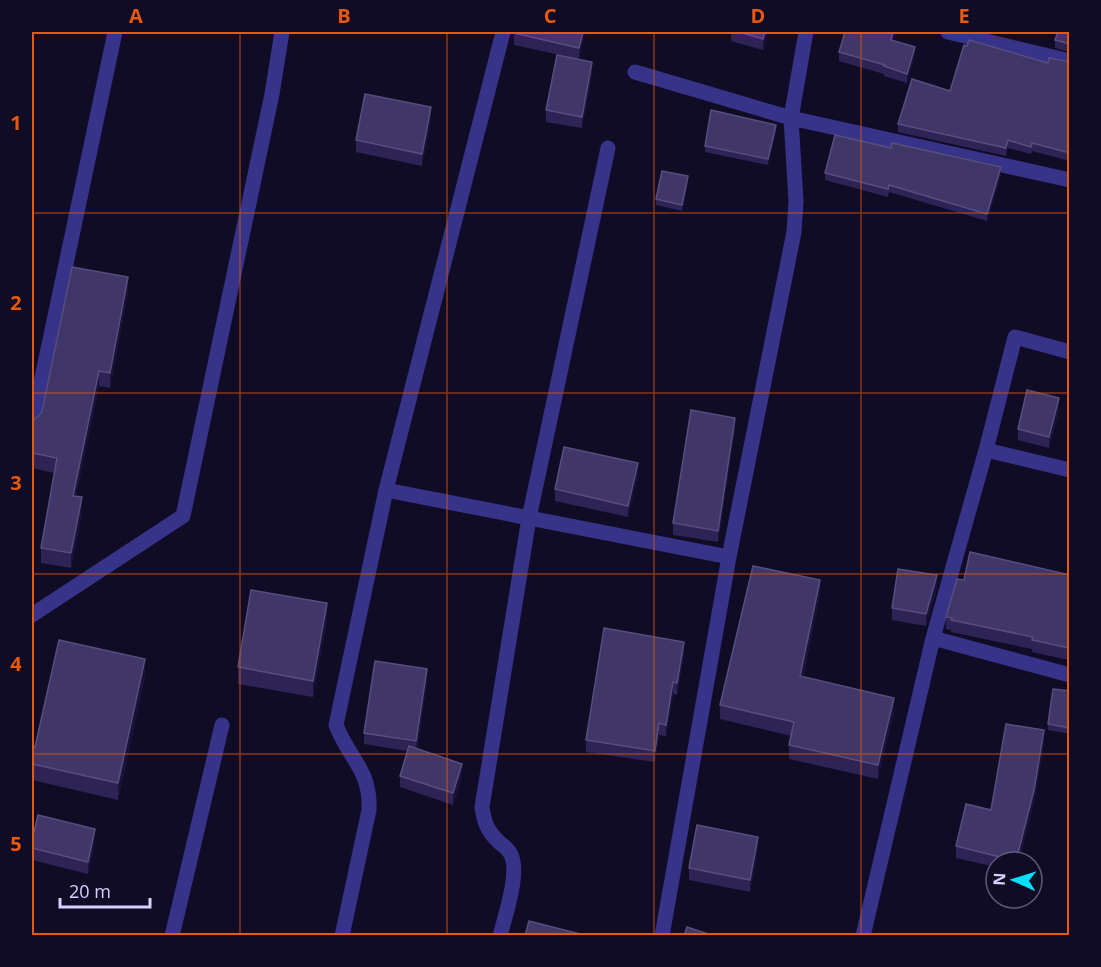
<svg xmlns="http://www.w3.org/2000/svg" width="1101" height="967" font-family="'Open Sans',sans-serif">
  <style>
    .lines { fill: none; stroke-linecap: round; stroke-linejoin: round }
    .minor { stroke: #363389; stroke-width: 15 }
    .wall { fill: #2e2355 }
    .shaded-wall { fill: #1b123a }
    .building { fill: #403667; stroke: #574e7f; stroke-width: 1.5 }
    .grid { fill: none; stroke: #e8590c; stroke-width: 1.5; stroke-opacity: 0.55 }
    .neatline { fill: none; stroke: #e8590c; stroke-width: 2 }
    .grid-label { font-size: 20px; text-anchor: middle; font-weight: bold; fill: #e8590c }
  </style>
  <rect width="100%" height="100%" fill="#110c26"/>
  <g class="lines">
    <path class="minor" d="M948,32L1070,61
      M635,72L791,118L1070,180
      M1070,352L1015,337L986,450L1070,470
      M32,425L115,32
      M386,490L503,32
      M32,615L183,516L272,94L282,32
      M933,638L1070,675
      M172,936L222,725
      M342,936L369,810C371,770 349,759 336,725L386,490L729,557
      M500,936C505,916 521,870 510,853C508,849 504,846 500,843C488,832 484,823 482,807L529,518L608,148
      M662,936L729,557L794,232L796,201L791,118L806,32
      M863,936L933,638L986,450"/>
  </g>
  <path class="wall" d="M585,32L579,59L514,45V33Z
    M731,32H768L763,50L731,41Z
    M896,32L893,40L915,57L907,83L884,76V74L839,61V52Z
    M1070,32V52L1055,48V40Z
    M1070,62V161L1032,151L1031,154L1008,148L1006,156L898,132V124L950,91L1048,63Z
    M592,74L582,128L546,122V110Z
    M431,119L422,166L356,152V140Z
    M776,131L768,165L705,152V146Z
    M825,173L1001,175L987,221L889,192L888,197L825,180Z
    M688,182L682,211L656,205V199Z
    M128,292L110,388L99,386L76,496L82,513L71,568L41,563V548L54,473L32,468V430Z
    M1059,410L1049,448L1018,440V429Z
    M735,429L718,542L673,535V523Z
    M638,475L628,517L555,501V489Z
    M1070,575L1069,660L1032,652V649L951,632V630L946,629V617L964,580Z
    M937,587L926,626L892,620V608Z
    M820,594L803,677L894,711L878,779L789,759V745L791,736L720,719V705Z
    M327,620L313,697L238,684V667Z
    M684,653L677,695L673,694L666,736L659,735L655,762L586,752V740Z
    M145,676L118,800L32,780V747H35Z
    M427,681L417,749L462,776L453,805L400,787V776L407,751L364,744V733Z
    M1070,691V734L1048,730V724Z
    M1044,742L1034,802L1019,862H996V867L956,858V846L991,810Z
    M32,840L95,841L88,874L32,860Z
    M758,849L750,892L689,880V868Z"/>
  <path class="shaded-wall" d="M583,32H585L579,59V48Z
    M765,32H768L763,50V39Z
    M893,32H896V33L891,49V40Z
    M915,47V57L907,83V74Z
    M592,62V74L582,128V117Z
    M431,107V119L422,166V154Z
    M776,125V131L768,165V159Z
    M1008,140V148L1006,156V148Z
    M1001,167V175L987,221V214Z
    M688,176V182L682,211V205Z
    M128,277V292L110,388V373Z
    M99,371V386L73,511V496Z
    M1059,398V410L1049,448V437Z
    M735,418V429L718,542V531Z
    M638,463V475L628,517V506Z
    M82,497V513L71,568V553Z
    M937,575V587L926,626V614Z
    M820,580V594L800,690V676Z
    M327,603V620L313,697V681Z
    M684,642V653L677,695V683Z
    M145,659V676L118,800V783Z
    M427,669V681L416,752V741Z
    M673,682V694L666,736V725Z
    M894,698V711L878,779V765Z
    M659,723V735L655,762V751Z
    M1044,730V742L1034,802L1019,862H1016Z
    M462,764V776L453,805V793Z
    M95,829V841L88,874V862Z
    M758,837V849L750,892V880Z"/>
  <path class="building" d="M515,32H583L579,48L514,33Z
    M739,32H765L763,39Z
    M845,32H893L891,40L915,47L907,74L884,66L885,65L839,52Z
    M1058,32H1070V44L1055,40Z
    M969,40L1048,63L1049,58L1070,62V153L1032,143L1031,147L1008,140L1006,148L898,124L912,79L950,91L964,45L967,46Z
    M557,55L592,62L582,117L546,110Z
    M365,94L431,107L422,154L356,140Z
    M711,110L776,125L768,159L705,146Z
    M835,135L891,148L892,143L1001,167L987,214L889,185L888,189L825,173Z
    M662,171L688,176L682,205L656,199Z
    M72,267L128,277L110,373L99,371L73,496L82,497L71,553L41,548L57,458L32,453V430L34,419L39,416L42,412Z
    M1027,390L1059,398L1049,437L1018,429Z
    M691,410L735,418L718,531L673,523Z
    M564,447L638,463L628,506L555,489Z
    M970,552L1070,575L1069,648L1032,640L1033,637L951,620L952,618L946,617L957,579L964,580Z
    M753,566L820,580L800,676L894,698L878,765L789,745L794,722L720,705Z
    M898,569L937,575L926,614L892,608Z
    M251,590L327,603L313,681L238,667Z
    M604,628L684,642L677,683L673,682L666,725L659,723L655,751L586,740Z
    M59,640L145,659L118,783L32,764V747H35Z
    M375,661L427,669L416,741L364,733Z
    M1053,689L1070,691V728L1048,724Z
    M1006,724L1044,730L1034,790L1016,861L956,846L966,804L991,810Z
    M409,746L462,764L453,793L400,776Z
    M38,815L95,829L88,862L32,848V840Z
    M697,825L758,837L750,880L689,868Z
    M529,921L580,934L579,936H525Z
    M687,927L714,936H684Z"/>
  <path class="grid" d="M240,32V936M447,32V936M654,32V936M861,32V936M32,213H1070M32,393H1070M32,574H1070M32,754H1070"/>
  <rect width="1101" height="967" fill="none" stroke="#110c26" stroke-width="66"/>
  <g transform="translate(1014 880) rotate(273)"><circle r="28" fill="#110c26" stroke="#605b7d" stroke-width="1.5"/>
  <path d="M0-4.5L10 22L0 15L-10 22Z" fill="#00e1fc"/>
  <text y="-9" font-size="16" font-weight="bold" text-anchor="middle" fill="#d6d1ff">N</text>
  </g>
  <path d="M60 898v9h90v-9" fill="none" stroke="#d6d1ff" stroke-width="3"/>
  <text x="69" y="898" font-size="18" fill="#d6d1ff" stroke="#110c26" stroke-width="4.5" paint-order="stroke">20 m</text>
  <rect x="33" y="33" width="1035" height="901" class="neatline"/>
  <g class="grid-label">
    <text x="136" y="23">A</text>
    <text x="344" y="23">B</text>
    <text x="550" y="23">C</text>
    <text x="758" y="23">D</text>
    <text x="964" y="23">E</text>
    <text x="16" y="130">1</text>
    <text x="16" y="310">2</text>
    <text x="16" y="490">3</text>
    <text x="16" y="671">4</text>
    <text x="16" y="851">5</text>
  </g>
</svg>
